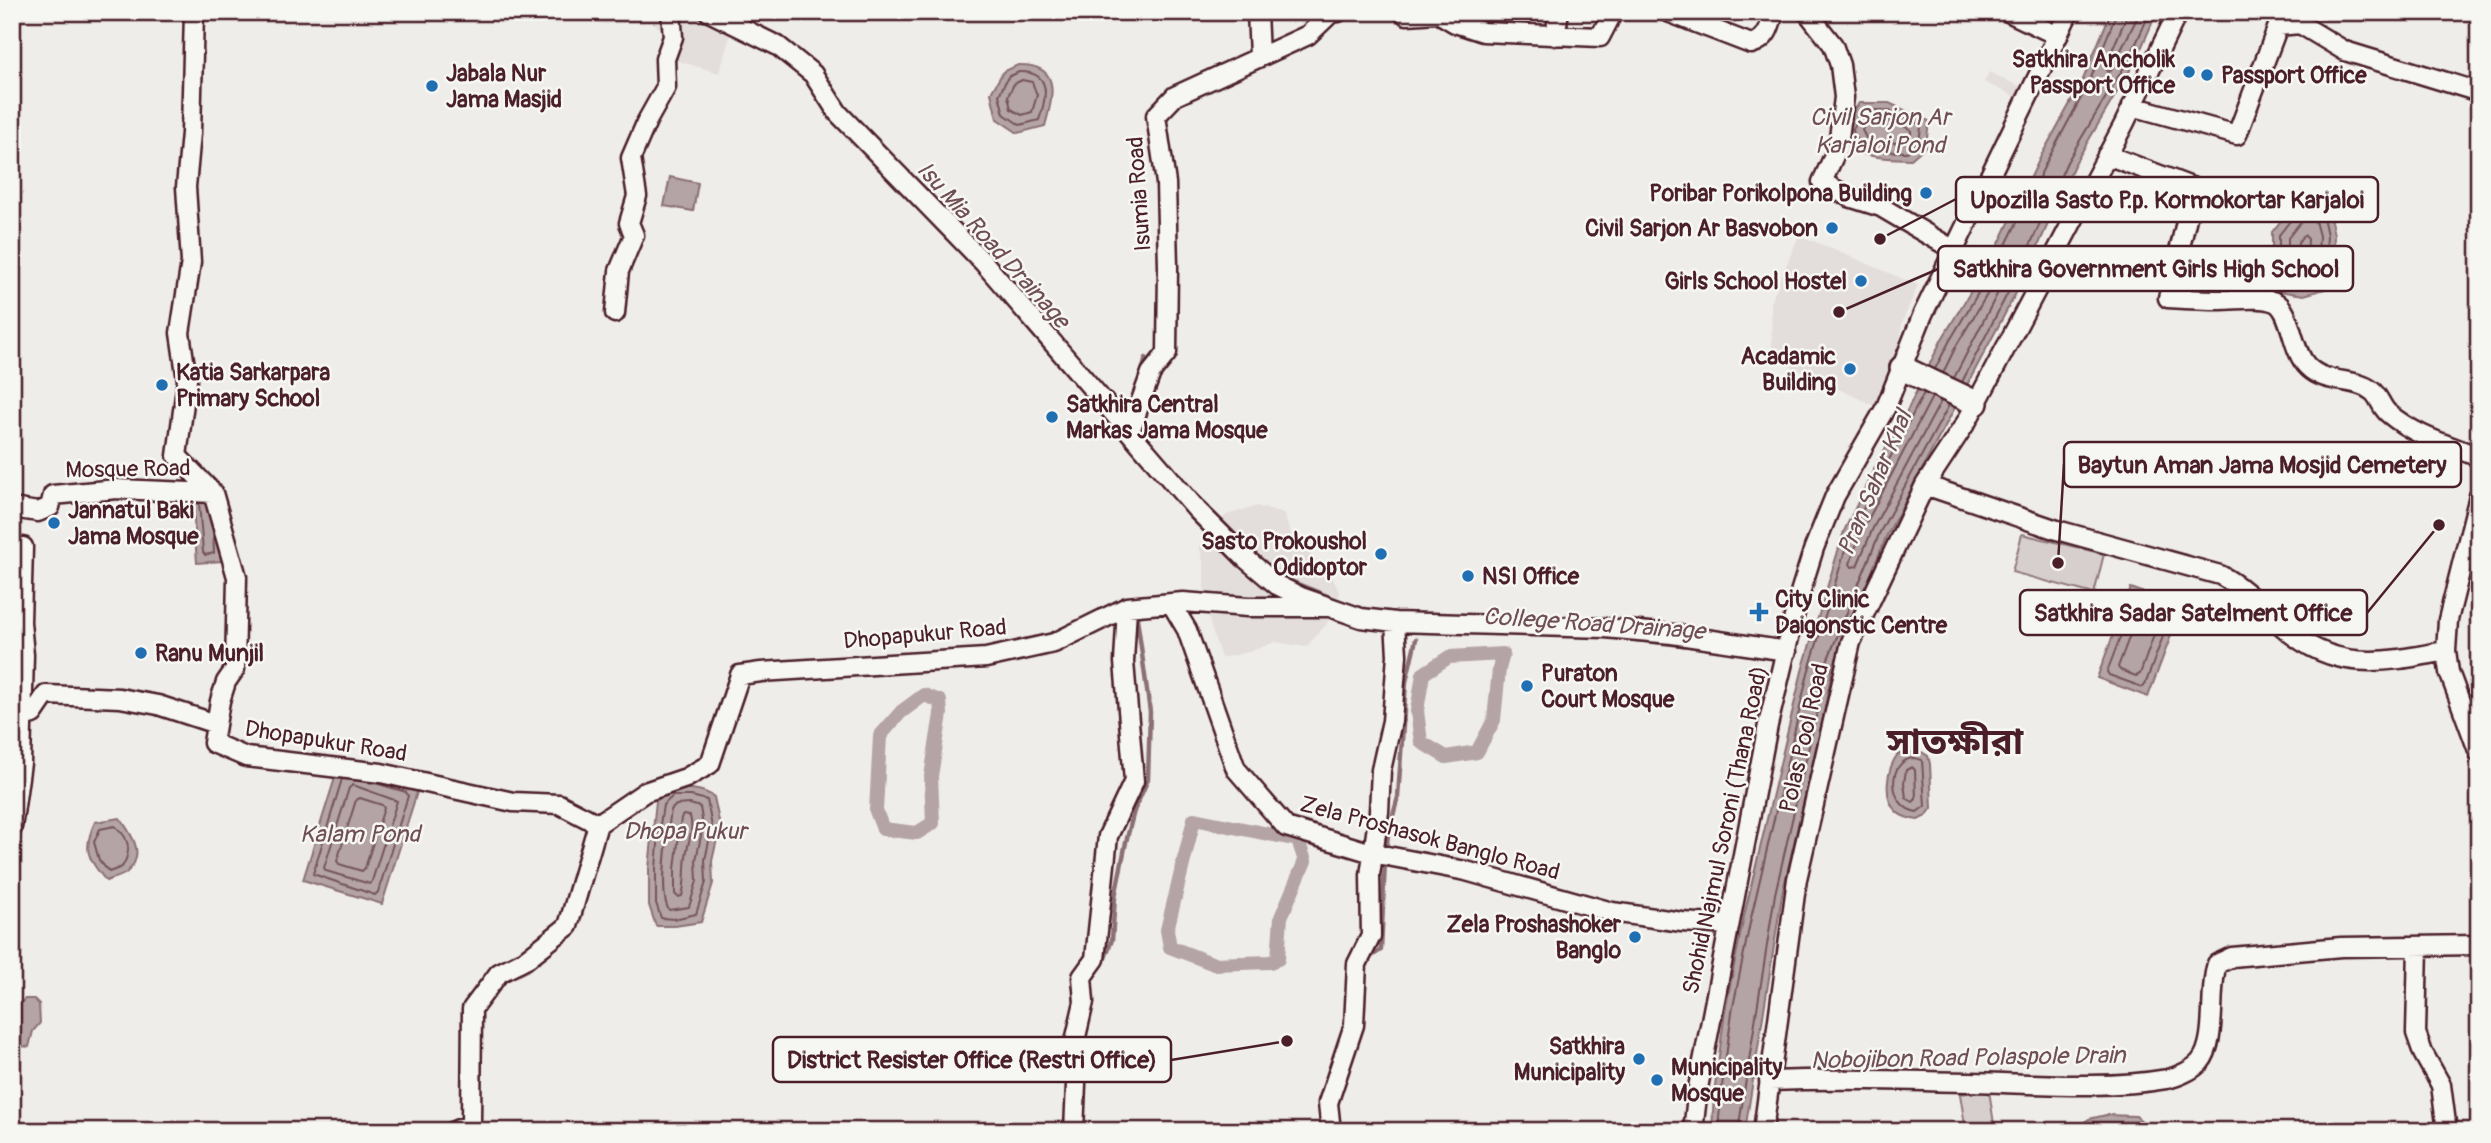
<svg xmlns="http://www.w3.org/2000/svg" width="2491" height="1143" font-family="Pangolin,'Noto Sans Bengali',sans-serif">
  <style>
    .built { fill: #e3dedc }
    .green { fill: #d7cfce; stroke: #90777c; stroke-width: 2 }
    .water { fill: #b4a4a5; stroke: #8a6f74; stroke-width: 2 }
    .lines { fill: none; stroke-linecap: round; stroke-linejoin: round }
    .shore { stroke: #74545c; stroke-width: 2 }
    .stream { stroke: #8a6f74; stroke-width: 4.5 }
    .canal { stroke: #b4a4a5; stroke-width: 14 }
    .minor-casing { stroke: #4a1f2b; stroke-width: 23 }
    .major-casing { stroke: #4a1f2b; stroke-width: 28 }
    .minor { stroke: #f6f6f2; stroke-width: 18 }
    .major { stroke: #f6f6f2; stroke-width: 23 }
    .poi-dot { fill: #1f6fb2; stroke: #f6f6f2; stroke-width: 2.5 }
    .labels { text-anchor: middle; dominant-baseline: central; stroke-width: 5; stroke-linejoin: round; paint-order: stroke }
    .poi-label { font-size: 23px; font-weight: bold; fill: #4a1f2b; stroke: #f6f6f2; text-anchor: start }
    .street-label { font-size: 23px; fill: #4a1f2b; stroke: #f6f6f2 }
    .water-label { font-size: 24px; font-style: italic; fill: #6f4e56; stroke: #f6f6f2 }
    .town-label { font-size: 37px; font-weight: bold; fill: #4a1f2b; stroke: #f6f6f2 }
    .leader { fill: none; stroke: #4a1f2b; stroke-width: 2.5 }
    .callout-dot { fill: #4a1f2b; stroke: #f6f6f2; stroke-width: 2.5 }
    .callout { fill: #f6f6f2; stroke: #4a1f2b; stroke-width: 2.5 }
    .callout-label { font-size: 24px; text-anchor: middle; font-weight: bold; fill: #4a1f2b }
  </style>
  <rect width="100%" height="100%" fill="#efedea"/>
  <filter id="ink" filterUnits="userSpaceOnUse"><feTurbulence type="fractalNoise" baseFrequency=".0143" numOctaves="2"/><feDisplacementMap in="SourceGraphic" scale="14" xChannelSelector="R" yChannelSelector="G"/><feConvolveMatrix kernelMatrix="1 2 1 2 8 2 1 2 1" color-interpolation-filters="sRGB"/></filter>
  <g filter="url(#ink)">
    <path class="built" d="M557,12H698L716,19L732,30L719,73L675,60L669,35L652,22L606,24L557,17Z
      M1989,72L2023,88L2018,98L1984,82Z
      M1799,235L1918,285L1902,323L1899,355L1875,406L1772,358L1771,301Z
      M1257,506L1283,513L1294,541L1329,570L1340,594L1327,624L1306,647L1275,642L1249,652L1221,658L1211,628L1204,596V565L1199,546L1226,515Z"/>
    <path class="green" d="M2022,534L2104,554L2094,594L2012,572Z
      M1989,1090L1995,1131H1966L1960,1094Z"/>
    <path class="water" d="M2111,12H2157L2136,60L2074,165L2024,278L1887,535L1832,669L1823,718L1782,895L1745,1131H1712L1714,1093L1725,1011L1744,916L1802,671L1844,531L1878,461L1903,419L1942,339L1997,248L2041,156L2082,82Z
      M1018,65C1062,64 1053,96 1045,126L1018,133L997,119L991,93L1003,72Z
      M1859,103H1889L1929,121L1926,146L1911,159C1891,158 1839,161 1845,127C1847,119 1855,110 1859,103Z
      M670,177L698,183L693,211L664,206Z
      M2326,198L2334,235L2332,287L2304,295L2272,290V232L2298,199Z
      M217,492L222,561L197,563L192,493Z
      M2131,588L2182,606L2148,697L2097,678Z
      M1920,751L1928,756L1930,764L1932,808L1926,816L1918,820C1911,819 1902,817 1897,812C1882,799 1887,768 1898,754Z
      M339,765L418,789L382,904L303,880Z
      M669,789C685,789 701,787 714,797L720,826L712,861L713,883L701,922L675,926H656L649,905V868L656,801Z
      M120,818C131,834 147,854 127,872C123,877 112,878 106,881C88,858 82,850 95,822Z
      M25,999H34L39,1004L40,1023L33,1031L29,1047L21,1046L12,1039V1010Z
      M2106,1115L2136,1116L2153,1131H2071L2089,1119Z"/>
    <g class="lines">
      <path class="shore" d="M2126,12L2125,20L2105,67L2108,72L2111,70L2140,12
        M1019,72C1052,71 1047,97 1039,120L1020,125L1004,114L999,95L1008,77Z
        M1022,80L1032,82L1037,95L1032,112L1022,115L1011,109L1008,96L1014,84Z
        M1865,110H1888L1920,124L1921,127L1919,142L1907,152C1887,151 1855,155 1853,129Z
        M1869,119C1885,119 1898,122 1911,130V137L1904,143L1877,142L1866,138L1862,130Z
        M2318,205L2321,208L2327,235L2325,280L2303,288L2281,284L2279,281V235L2301,207Z
        M2311,214L2314,217L2319,236L2317,273L2303,279L2290,277L2288,274V238L2305,216Z
        M2304,235L2308,239L2307,264L2301,268L2298,265V242Z
        M1935,369L1949,342L2003,251L2048,159L2088,85L2117,12
        M1943,373L1956,346L2003,268L2008,266L2009,271L1954,378
        M1962,382L2017,275L2067,162L2130,57L2150,12
        M1932,397L1859,537L1850,564L1852,567L1857,566L1873,528L1941,401
        M199,503L203,552L205,555L214,553L213,531
        M2135,598L2169,609L2172,612L2145,685L2142,687L2109,675L2107,672Z
        M2143,609L2158,615L2160,618L2140,674L2136,676L2120,670L2118,667L2139,611Z
        M1914,758L1922,760L1925,806L1917,812C1888,808 1886,760 1914,758Z
        M1912,767L1915,770L1916,799L1913,802L1906,798L1904,783L1906,770Z
        M342,779L313,874L375,895L378,892L408,796L406,792L375,783
        M353,785L397,801L372,881L370,884L326,871L324,868L349,788Z
        M673,796H691L707,800L712,827L705,860L706,882L696,914L674,919L661,918L656,903V868L659,832L663,805Z
        M360,798L382,805L384,808L365,868L362,871L339,864L337,861L356,800Z
        M690,804L700,807L703,826L696,860L697,881L689,907L669,910C658,895 668,831 671,810L676,805Z
        M683,815L690,816C694,830 688,842 686,856C684,870 686,881 682,896L678,897L675,894V869L681,818Z
        M115,826C130,838 132,851 122,867L109,872L99,860L94,842L100,829Z
        M1718,1131L1721,1094L1732,1012L1751,918L1808,673L1850,534L1924,393
        M1738,1131L1775,894L1816,716L1825,666L1880,532L1949,405"/>
      <path class="stream" d="M1137,389L1146,358
        M1262,562L1288,580L1357,608
        M1460,632L1493,633
        M1600,636L1709,648
        M1386,852L1388,834L1398,797L1406,682L1416,639
        M1105,958L1112,940L1115,897L1126,842L1134,811L1148,779L1150,712L1137,618
        M1369,958L1381,950L1385,861
        M1752,1077H1766"/>
      <path class="canal" d="M1503,654L1499,669L1494,720L1477,752L1446,757L1421,742L1417,711L1423,674L1449,657Z
        M924,695L940,701L941,714L931,776L933,823L917,833L883,829L876,811L880,736L901,712Z
        M1194,819L1298,840L1305,861L1281,917L1278,959L1270,962L1214,964L1170,947L1167,930Z"/>
      <defs>
        <path id="minor" d="M194,12L191,133L186,187L191,262L180,333L187,380L177,456L213,493L237,577L235,669L226,682L220,701L213,743L246,757L381,773L513,802L559,804L598,824L645,792L686,778L710,764L740,675L761,672L986,658L1054,643L1127,607L1183,602L1248,607H1325
          M709,12L778,46L813,74L838,113L984,263L1197,510L1245,558L1277,585L1301,597L1361,618L1395,622L1605,628L1672,634L1787,651
          M1257,12L1259,56
          M1403,12L1407,15L1438,13L1455,23L1483,32L1600,37L1613,12
          M1668,12L1751,44C1767,40 1770,27 1774,12
          M1807,12L1833,45L1840,65L1844,97L1838,147L1822,182L1849,197L1881,207L1954,250
          M2008,12L2058,36
          M1555,36L1559,12
          M2132,106L2237,135L2278,26L2300,24L2345,51L2479,92
          M2107,155L2194,188L2168,298C2185,299 2203,300 2221,300C2238,300 2259,296 2275,302C2292,310 2291,351 2308,367C2326,385 2355,377 2372,391C2379,396 2381,407 2388,413C2415,436 2446,444 2479,457
          M615,313L619,271L634,235L629,223L637,196L631,158L647,121L666,87L665,59L673,37L671,12
          M1130,431L1151,373L1167,353L1168,267L1166,183L1156,116L1175,96L1308,35L1331,13L1338,12
          M1925,485L2057,530L2220,575C2245,588 2262,608 2282,626C2334,673 2383,663 2446,651
          M2479,496L2448,620L2446,651L2449,672L2479,753
          M12,508L38,512L50,507L53,495L117,489L213,493
          M1171,603L1187,630L1236,769L1286,827L1372,853L1466,871L1612,912L1682,922L1729,925
          M22,717L33,714L46,695L120,698L158,705L216,724
          M12,828L21,763L24,655L21,622L23,547
          M2418,946L2416,1033L2423,1053L2441,1085L2447,1131
          M1769,1081C1847,1078 1925,1081 2003,1083C2057,1085 2114,1088 2167,1079C2177,1077 2193,1070 2200,1062C2218,1041 2208,990 2217,964L2232,957L2341,947L2479,945
          M454,1131L471,1124L472,1009L499,973L525,960L568,926L598,824
          M1074,1131L1076,1084L1073,1050L1084,1002L1082,977L1095,959L1108,836L1134,781L1124,662L1127,607
          M1331,1131L1328,1103L1354,1025L1357,964L1371,936L1370,875L1379,812L1381,770L1392,721L1397,655L1395,622
          M1693,1131L1698,1088L1768,725L1799,596L1814,548L1835,496L1886,407L1923,314L2069,12
          M1763,1131L1797,879L1851,642L1925,485L1967,421L2124,124L2178,12"/>
        <path id="major" d="M1902,368L1976,403"/>
      </defs>
      <use href="#minor" class="minor-casing"/>
      <use href="#major" class="major-casing"/>
      <use href="#minor" class="minor"/>
      <use href="#major" class="major"/>
    </g>
  </g>
  <g class="poi-dot">
    <circle cx="2189" cy="72" r="7"/>
    <circle cx="2207" cy="75" r="7"/>
    <circle cx="432" cy="86" r="7"/>
    <circle cx="1926" cy="193" r="7"/>
    <circle cx="1832" cy="228" r="7"/>
    <circle cx="1861" cy="281" r="7"/>
    <circle cx="1850" cy="369" r="7"/>
    <circle cx="162" cy="385" r="7"/>
    <circle cx="1052" cy="417" r="7"/>
    <circle cx="54" cy="523" r="7"/>
    <circle cx="1381" cy="554" r="7"/>
    <circle cx="1468" cy="576" r="7"/>
    <path d="M1755.5 601.5h7v7h7v7h-7v7h-7v-7h-7v-7h7z"/>
    <circle cx="141" cy="653" r="7"/>
    <circle cx="1527" cy="686" r="7"/>
    <circle cx="1635" cy="937" r="7"/>
    <circle cx="1639" cy="1059" r="7"/>
    <circle cx="1657" cy="1080" r="7"/>
  </g>
  <g class="labels">
    <g class="poi-label">
      <text x="2175" y="59" text-anchor="end">Satkhira Ancholik<tspan x="2175" dy="26">Passport Office</tspan></text>
      <text x="446" y="73">Jabala Nur<tspan x="446" dy="26">Jama Masjid</tspan></text>
      <text x="2221" y="75">Passport Office</text>
      <text x="1912" y="193" text-anchor="end">Poribar Porikolpona Building</text>
      <text x="1818" y="228" text-anchor="end">Civil Sarjon Ar Basvobon</text>
      <text x="1847" y="281" text-anchor="end">Girls School Hostel</text>
      <text x="1836" y="356" text-anchor="end">Acadamic<tspan x="1836" dy="26">Building</tspan></text>
      <text x="176" y="372">Katia Sarkarpara<tspan x="176" dy="26">Primary School</tspan></text>
      <text x="1066" y="404">Satkhira Central<tspan x="1066" dy="26">Markas Jama Mosque</tspan></text>
      <text x="68" y="510">Jannatul Baki<tspan x="68" dy="26">Jama Mosque</tspan></text>
      <text x="1367" y="541" text-anchor="end">Sasto Prokoushol<tspan x="1367" dy="26">Odidoptor</tspan></text>
      <text x="1482" y="576">NSI Office</text>
      <text x="1775" y="599">City Clinic<tspan x="1775" dy="26">Daigonstic Centre</tspan></text>
      <text x="155" y="653">Ranu Munjil</text>
      <text x="1541" y="673">Puraton<tspan x="1541" dy="26">Court Mosque</tspan></text>
      <text x="1621" y="924" text-anchor="end">Zela Proshashoker<tspan x="1621" dy="26">Banglo</tspan></text>
      <text x="1625" y="1046" text-anchor="end">Satkhira<tspan x="1625" dy="26">Municipality</tspan></text>
      <text x="1671" y="1067">Municipality<tspan x="1671" dy="26">Mosque</tspan></text>
    </g>
    <g class="street-label">
      <text transform="translate(1139 194) rotate(-94)">Isumia Road</text>
      <text transform="translate(128 469) rotate(-1)">Mosque Road</text>
      <text transform="translate(925 634) rotate(-5)">Dhopapukur Road</text>
      <text transform="translate(1804 738) rotate(-77)">Polas Pool Road</text>
      <text transform="translate(326 741) rotate(9)">Dhopapukur Road</text>
      <text transform="translate(1725 830) rotate(-78)">Shohid Najmul Soroni (Thana Road)</text>
      <text transform="translate(1430 838) rotate(15)">Zela Proshasok Banglo Road</text>
    </g>
    <g class="water-label">
      <text x="1880" y="117">Civil Sarjon Ar<tspan x="1880" dy="28">Karjaloi Pond</tspan></text>
      <text transform="translate(993 245) rotate(48)">Isu Mia Road Drainage</text>
      <text transform="translate(1875 483) rotate(-67)">Pran Sahar Khal</text>
      <text transform="translate(1594 624) rotate(4)">College Road Drainage</text>
      <text x="685" y="831">Dhopa Pukur</text>
      <text x="360" y="834">Kalam Pond</text>
      <text transform="translate(1968 1058) rotate(-1)">Nobojibon Road Polaspole Drain</text>
    </g>
    <g class="town-label">
      <text x="1955" y="742">সাতক্ষীরা</text>
    </g>
  </g>
  <path class="leader" d="M1880 239L1956 199M1839 312L1938 269M2058 563L2064 464M2439 525L2367 613M1287 1041L1171 1060"/>
  <g class="callout-dot">
    <circle cx="1880" cy="239" r="7"/>
    <circle cx="1839" cy="312" r="7"/>
    <circle cx="2058" cy="563" r="7"/>
    <circle cx="2439" cy="525" r="7"/>
    <circle cx="1287" cy="1041" r="7"/>
  </g>
  <g class="callout">
    <rect x="1956" y="177" width="422" height="45" rx="7"/>
    <rect x="1938" y="246" width="415" height="45" rx="7"/>
    <rect x="2064" y="442" width="397" height="45" rx="7"/>
    <rect x="2020" y="590" width="347" height="45" rx="7"/>
    <rect x="773" y="1037" width="398" height="45" rx="7"/>
  </g>
  <g class="callout-label">
    <text x="2167" y="208">Upozilla Sasto P.p. Kormokortar Karjaloi</text>
    <text x="2146" y="277">Satkhira Government Girls High School</text>
    <text x="2262" y="473">Baytun Aman Jama Mosjid Cemetery</text>
    <text x="2193" y="621">Satkhira Sadar Satelment Office</text>
    <text x="972" y="1068">District Resister Office (Restri Office)</text>
  </g>
  <rect width="2491" height="1143" fill="none" stroke="#f6f6f2" stroke-width="42"/>
  <rect x="21" y="21" width="2449" height="1101" fill="none" stroke="#4a1f2b" stroke-width="2.5" filter="url(#ink)"/>
</svg>
